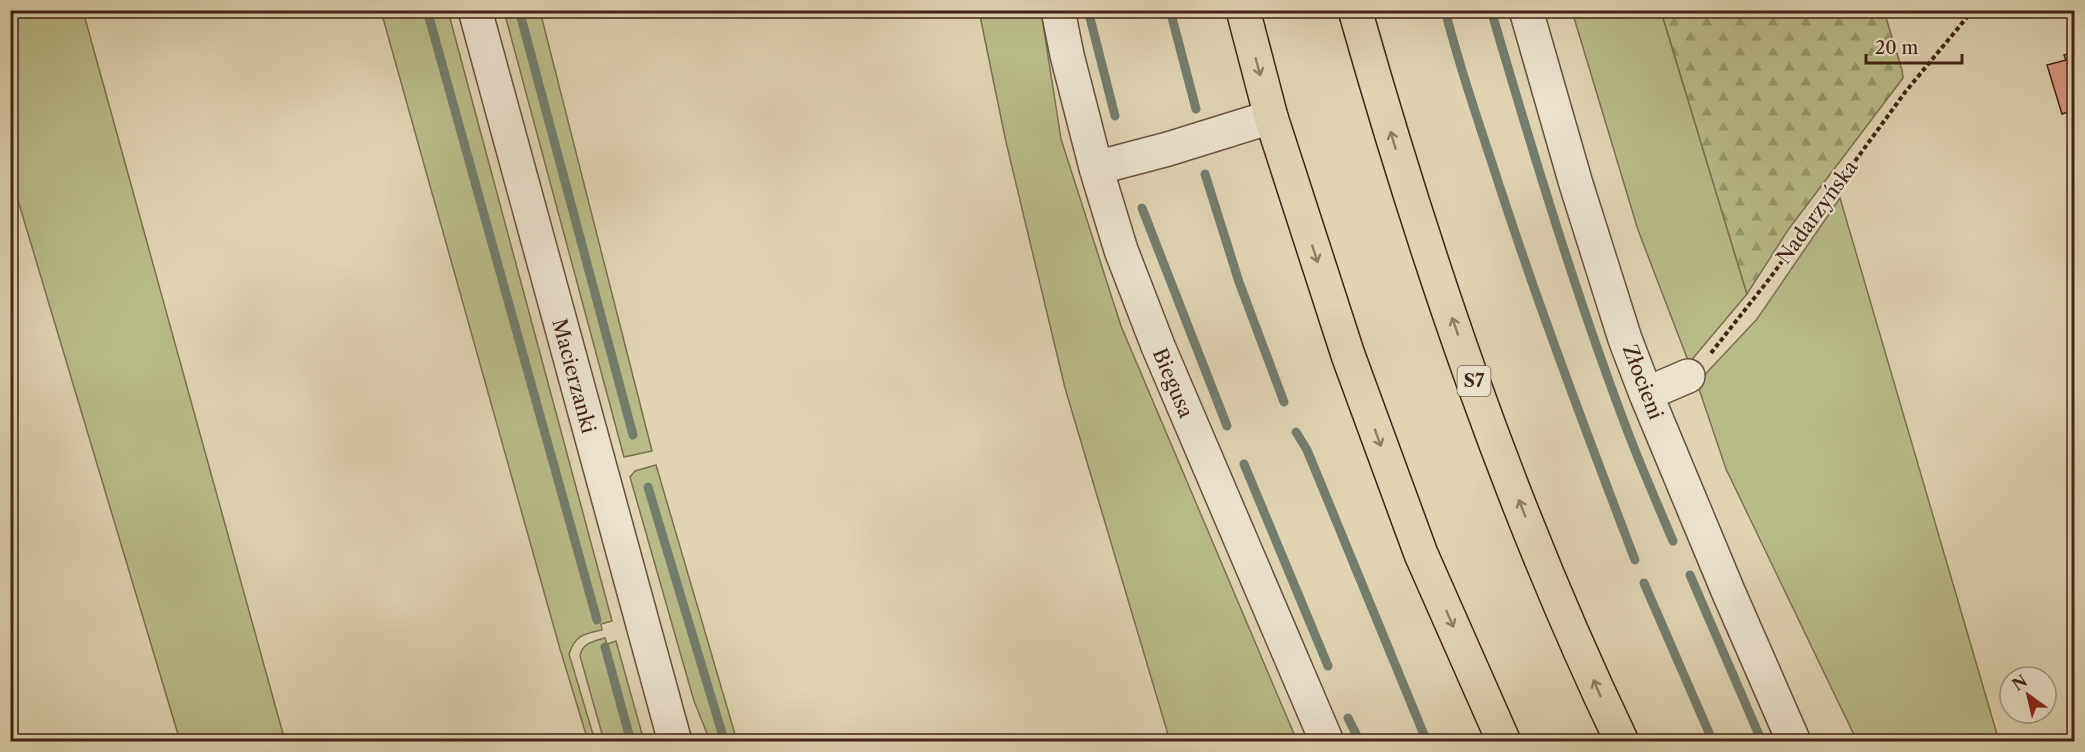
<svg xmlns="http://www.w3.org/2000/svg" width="2085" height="752" font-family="'Libre Caslon Text',serif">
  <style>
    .grass { fill: #b8bb88; stroke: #7d7050; stroke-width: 1.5 }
    .forest { fill: url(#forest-firs); stroke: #7d7050; stroke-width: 1.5 }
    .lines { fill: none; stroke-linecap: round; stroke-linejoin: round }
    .stream { stroke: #747d6d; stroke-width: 9 }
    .building { fill: #da9684; stroke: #422417; stroke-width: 1.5 }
    .minor-casing { stroke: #6a503e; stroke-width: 36 }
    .highway-casing { stroke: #422417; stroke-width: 36 }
    .path { stroke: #422417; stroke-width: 4; stroke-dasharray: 4.5 3; stroke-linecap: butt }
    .minor { stroke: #ebe3ce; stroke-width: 33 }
    .highway { stroke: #e0d4b3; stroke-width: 33 }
    .oneway { stroke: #917c65 }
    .labels { text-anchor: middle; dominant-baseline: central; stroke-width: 5; stroke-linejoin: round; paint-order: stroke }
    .shield { fill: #ebe3ce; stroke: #755d4e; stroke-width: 1.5 }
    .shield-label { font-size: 18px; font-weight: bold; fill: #422417 }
    .street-label { font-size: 20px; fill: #422417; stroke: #ebe3ce }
  </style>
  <defs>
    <pattern id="forest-firs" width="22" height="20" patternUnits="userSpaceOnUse" patternTransform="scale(1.5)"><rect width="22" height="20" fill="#b8bb88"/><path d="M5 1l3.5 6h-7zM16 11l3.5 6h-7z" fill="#97986e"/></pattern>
  </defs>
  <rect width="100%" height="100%" fill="#e0d4b3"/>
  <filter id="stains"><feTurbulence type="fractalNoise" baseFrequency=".00333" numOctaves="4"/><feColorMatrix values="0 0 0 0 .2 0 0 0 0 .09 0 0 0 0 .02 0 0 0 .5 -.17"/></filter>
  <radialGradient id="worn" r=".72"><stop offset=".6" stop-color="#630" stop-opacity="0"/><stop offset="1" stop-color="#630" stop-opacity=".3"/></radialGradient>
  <path class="grass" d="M10,11H83L285,741H180L11,177Z
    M381,11H448L612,621L601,624L602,630C584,634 575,635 569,654L595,741H588L560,649Z
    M504,11H540L652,451L624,457Z
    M979,11H1041L1061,139L1121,326L1297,741H1170L1065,388L1006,142Z
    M1572,11H1661L1747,294L1689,363L1638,230Z
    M1840,198L1999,741H1857L1726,469L1697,383L1757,319Z
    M656,465L737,741H710L694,701L630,477L635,471Z
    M605,638L607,644L616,641L644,741H604L580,656C582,643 594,641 605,638Z"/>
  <path class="forest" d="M1661,11H1884L1902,70L1903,78L1788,230L1747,294Z"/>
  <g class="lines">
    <path class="stream" d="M427,10L597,620
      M519,10L633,435
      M1088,10L1115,116
      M1170,10L1196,109
      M1445,10C1458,62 1475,112 1492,163C1535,297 1585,429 1635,560
      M1491,10C1533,153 1576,296 1629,435C1643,471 1658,506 1673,541
      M1205,174L1239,282L1284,402
      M1142,208L1227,426
      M1296,432L1307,450L1427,742
      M1244,464L1328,666
      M648,487L722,733
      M1690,575L1762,742
      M1644,583L1713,742
      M605,647L631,742
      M1348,718L1360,742"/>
  </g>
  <path class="building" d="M2074,52V110L2062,114L2047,65L2066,60L2064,55Z"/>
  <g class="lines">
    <defs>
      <path id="minor" d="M475,10L675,742
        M1058,10L1067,55L1096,168L1121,250L1158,346L1327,742
        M1526,10L1576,184L1625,339L1646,394L1728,591L1794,742
        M1096,168L1168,149L1271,117
        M1646,394L1688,376"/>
      <path id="highway" d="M1243,10L1271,117L1348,355L1421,554L1504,742
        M1355,10C1426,260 1510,508 1622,742"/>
    </defs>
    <use href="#minor" class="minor-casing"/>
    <use href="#highway" class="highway-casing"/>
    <path class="path" d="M1711,353L1770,278L1906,91L1973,10"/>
    <use href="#minor" class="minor"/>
    <use href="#highway" class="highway"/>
  </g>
  <defs><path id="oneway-shaft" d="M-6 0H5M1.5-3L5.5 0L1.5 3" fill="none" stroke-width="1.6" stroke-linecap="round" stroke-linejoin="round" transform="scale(1.5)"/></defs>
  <g class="oneway">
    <use href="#oneway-shaft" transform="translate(1258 67) rotate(75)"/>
    <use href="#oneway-shaft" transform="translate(1393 140) rotate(-106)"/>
    <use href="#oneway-shaft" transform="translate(1315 254) rotate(72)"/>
    <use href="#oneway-shaft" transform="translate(1455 326) rotate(-109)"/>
    <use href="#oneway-shaft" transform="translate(1378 438) rotate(70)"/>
    <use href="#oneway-shaft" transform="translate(1522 508) rotate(-111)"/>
    <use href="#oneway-shaft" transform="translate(1450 619) rotate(66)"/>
    <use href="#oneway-shaft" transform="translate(1597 688) rotate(-113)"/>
  </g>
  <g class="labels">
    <rect class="shield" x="1457.5" y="366" width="33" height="30" rx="4.5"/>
    <g class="shield-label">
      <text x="1474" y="381">S7</text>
    </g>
    <g class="street-label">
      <text transform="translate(1817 212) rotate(-54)">Nadarzyńska</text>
      <text transform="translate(574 376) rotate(75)">Macierzanki</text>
      <text transform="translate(1643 382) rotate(69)">Złocieni</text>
      <text transform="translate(1173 383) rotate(67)">Biegusa</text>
    </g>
  </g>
  <rect width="2085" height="752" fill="none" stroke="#e0d4b3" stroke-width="36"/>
  <rect x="12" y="12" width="2061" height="728" fill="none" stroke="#422417" stroke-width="3"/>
  <rect x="18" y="18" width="2049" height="716" fill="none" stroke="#422417" stroke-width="1.5"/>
  <g transform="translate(2028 695) rotate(326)"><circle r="28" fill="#ebe3ce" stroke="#a79785" stroke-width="1.5"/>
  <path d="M0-4.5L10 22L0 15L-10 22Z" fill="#8f2418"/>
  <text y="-9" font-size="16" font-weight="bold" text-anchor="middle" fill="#422417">N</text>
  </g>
  <path d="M1866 54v9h96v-9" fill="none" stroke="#422417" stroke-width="3"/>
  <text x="1875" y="54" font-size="18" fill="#422417" stroke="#ebe3ce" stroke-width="4.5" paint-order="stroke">20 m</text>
  <rect width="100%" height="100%" filter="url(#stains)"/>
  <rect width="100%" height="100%" fill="url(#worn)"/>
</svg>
